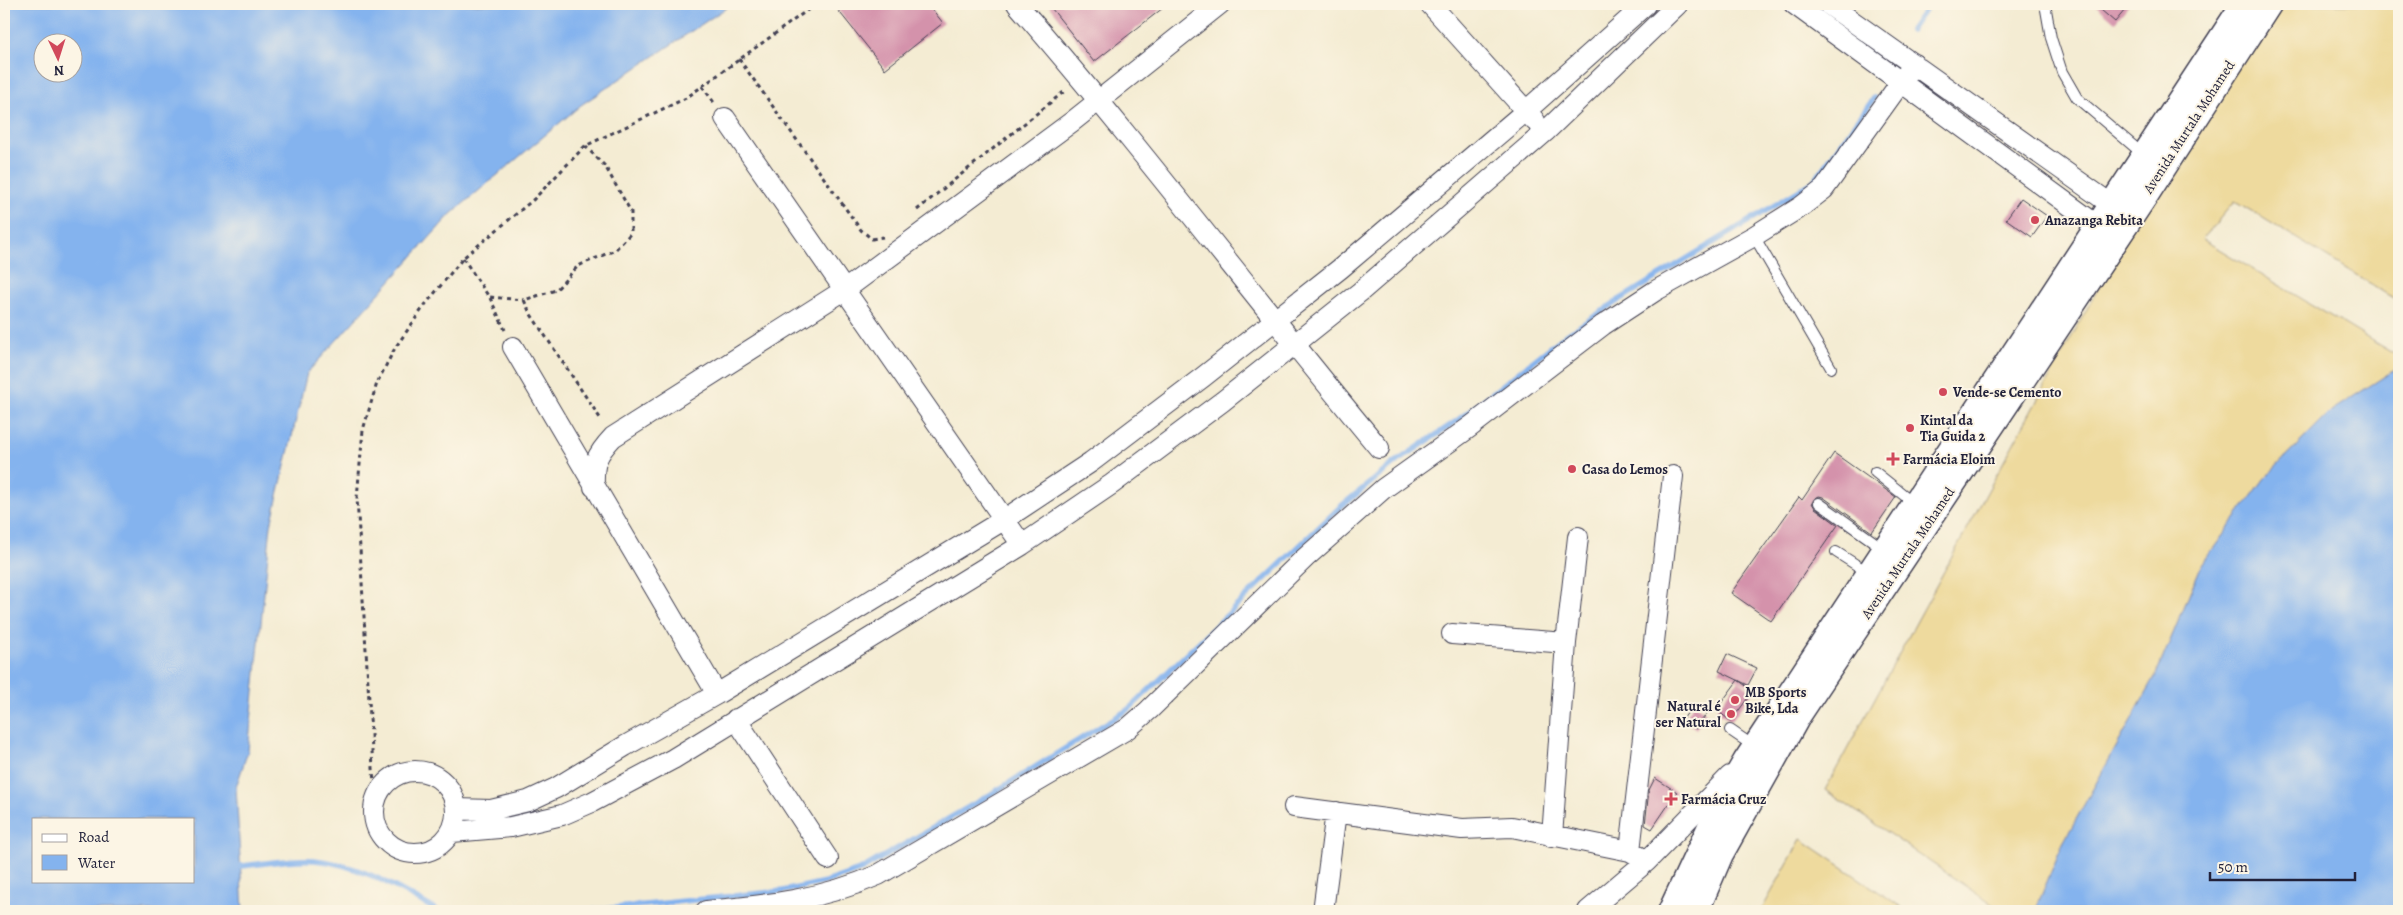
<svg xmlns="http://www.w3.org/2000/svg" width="2403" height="915" font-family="Alegreya,serif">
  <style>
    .sand { fill: #eeda9e; stroke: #887e6c }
    .water { fill: #84b3ee; stroke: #536a94; fill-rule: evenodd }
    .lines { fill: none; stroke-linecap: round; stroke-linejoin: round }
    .stream { stroke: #84b3ee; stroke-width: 5.5 }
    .building { fill: #d492ab }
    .service-casing { stroke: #424052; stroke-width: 12 }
    .minor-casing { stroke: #424052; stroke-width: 22 }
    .tertiary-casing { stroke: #424052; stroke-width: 28 }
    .path { stroke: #424052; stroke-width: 3; stroke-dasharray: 4 4; stroke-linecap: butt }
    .service { stroke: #fff; stroke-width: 10 }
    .minor { stroke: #fff; stroke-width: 20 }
    .tertiary { stroke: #fff; stroke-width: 25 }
    .poi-dot { fill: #d1495b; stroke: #fcf5e5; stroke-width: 2 }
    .labels { text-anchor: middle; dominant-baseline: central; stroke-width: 4; stroke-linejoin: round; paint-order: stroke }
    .street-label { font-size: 14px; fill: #22223b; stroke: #fcf5e5 }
    .poi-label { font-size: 14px; font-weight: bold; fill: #22223b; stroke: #fcf5e5; text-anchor: start }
  </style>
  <rect width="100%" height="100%" fill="#fcf5e5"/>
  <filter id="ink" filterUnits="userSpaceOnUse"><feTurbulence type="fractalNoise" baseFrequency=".02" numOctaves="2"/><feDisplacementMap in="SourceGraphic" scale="10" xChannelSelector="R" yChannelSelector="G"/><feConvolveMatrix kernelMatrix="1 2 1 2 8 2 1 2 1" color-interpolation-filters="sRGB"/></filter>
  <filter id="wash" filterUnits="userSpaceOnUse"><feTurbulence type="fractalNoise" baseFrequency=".0096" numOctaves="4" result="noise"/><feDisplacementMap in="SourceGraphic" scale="20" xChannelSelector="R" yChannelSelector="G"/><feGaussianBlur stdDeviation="1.12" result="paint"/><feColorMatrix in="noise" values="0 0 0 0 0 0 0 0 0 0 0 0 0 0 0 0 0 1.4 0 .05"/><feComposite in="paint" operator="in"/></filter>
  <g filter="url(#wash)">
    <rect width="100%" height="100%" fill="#f4ecd3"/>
    <path class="sand" d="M2269,4H2399V301L2235,201L2202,239L2399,357V367L2331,411L2265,478L2202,564L2155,677L2063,843L2035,911H2002L1825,790L2168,160Z
      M1801,839L1907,911H1761Z"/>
    <path class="water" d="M4,4H732L581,105L451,214L307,373L271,525L248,751L236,787L243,911H4ZM42,42H72V72H42ZM34,819H194V881H34Z
      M2399,367V911H2035L2063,843L2155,677L2202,564L2265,478L2331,411Z"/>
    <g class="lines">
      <path class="stream" d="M1911,30L1929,4
        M240,866C264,864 290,858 314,860C360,864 399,889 438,911
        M586,911L783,891L825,882L862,869L988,796L1129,709L1339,508L1396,462L1458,420L1565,336L1619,300L1813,182L1874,98"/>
    </g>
    <g id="blocks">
      <path class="building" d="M833,4H928L943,23L885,69Z
        M1048,4H1168L1094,62Z
        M2094,4H2130L2115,22Z
        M2021,198L2047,216L2032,237L2006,219Z
        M1834,453L1896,497L1872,532L1823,497L1819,496L1814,499L1812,503L1815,508L1838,525L1771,621L1731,593L1799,497L1802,500Z
        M1727,654L1757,668L1748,685L1719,671Z
        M1738,680L1753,691L1731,721L1716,710Z
        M1694,704L1707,713L1696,729L1683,719Z
        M1655,778L1677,792L1652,829L1645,825L1649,790Z"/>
    </g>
  </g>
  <g filter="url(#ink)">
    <use href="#blocks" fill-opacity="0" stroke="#424052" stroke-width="1"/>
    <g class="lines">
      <defs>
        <path id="service" d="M2045,4L2051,38L2062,72L2077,98L2144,155
          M1754,236L1831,368
          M1875,472L1915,504
          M1819,503L1884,549
          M1836,552L1869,573
          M1730,730L1755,747"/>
        <path id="minor" d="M1017,4C1142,148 1257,301 1379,448
          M1430,4L1535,121
          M1794,4L2098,226
          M1828,4L2112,205
          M725,118L1022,545
          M513,347L717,694
          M594,487C593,463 596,455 613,437L846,289L1073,121L1220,4
          M1452,634L1566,643
          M736,719L828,859
          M374 812a41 41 0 1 1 82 0a41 41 0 1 1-82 0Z
          M1294,807L1462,829L1512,827L1630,851L1647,861
          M457,809L491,810L528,801L556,788L625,746L717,694L1005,519L1091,462L1203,377L1341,268L1526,111L1646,4
          M452,832L511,827L562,815L592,802L673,759L1022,545L1112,484L1223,401L1360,292L1545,132L1678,4
          M1552,837L1566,643L1578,537
          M1630,851L1673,476
          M706,911C767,905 821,900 878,875L1127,729L1149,710L1305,558L1383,489L1470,427L1603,325L1655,291L1754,236L1802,206L1824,189L1914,64
          M1323,911L1336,812
          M1588,911L1647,861L1730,776"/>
        <path id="tertiary" d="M1671,911L1721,804L1746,761L2244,4
          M1696,911L1720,855L1799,714L2147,193L2269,4"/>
      </defs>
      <use href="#service" class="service-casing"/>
      <use href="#minor" class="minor-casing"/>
      <use href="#tertiary" class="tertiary-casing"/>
      <path class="path" d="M739,59L861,230L872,239L883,237
        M702,86L715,104
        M585,146L605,166L631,212V233L615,250L578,266L556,290L524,300L530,313L602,421
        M917,210L1066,90
        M463,258L489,297L524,300
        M490,298L505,330
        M375,802L357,498L363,430L377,383L395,348L425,305L463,258L534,199L585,146L686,98L816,4"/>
      <use href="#service" class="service"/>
      <use href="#minor" class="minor"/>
      <use href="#tertiary" class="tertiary"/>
    </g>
  </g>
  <g class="poi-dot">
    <circle cx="2035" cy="220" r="5"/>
    <circle cx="1943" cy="392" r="5"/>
    <circle cx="1910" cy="428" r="5"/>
    <path d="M1890.5 451.5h5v5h5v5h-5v5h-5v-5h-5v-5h5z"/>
    <circle cx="1572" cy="469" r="5"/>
    <circle cx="1735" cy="700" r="5"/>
    <circle cx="1731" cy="714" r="5"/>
    <path d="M1668.5 791.5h5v5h5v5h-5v5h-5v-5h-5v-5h5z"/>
  </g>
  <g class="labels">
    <g class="street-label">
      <text transform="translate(2189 127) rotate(-57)">Avenida Murtala Mohamed</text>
      <text transform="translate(1908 553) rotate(-56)">Avenida Murtala Mohamed</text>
    </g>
    <g class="poi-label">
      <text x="2045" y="220">Anazanga Rebita</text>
      <text x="1953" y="392">Vende-se Cemento</text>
      <text x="1920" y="420">Kintal da<tspan x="1920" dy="16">Tia Guida 2</tspan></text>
      <text x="1903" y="459">Farmácia Eloim</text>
      <text x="1582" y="469">Casa do Lemos</text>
      <text x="1745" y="692">MB Sports<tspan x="1745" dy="16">Bike, Lda</tspan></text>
      <text x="1721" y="706" text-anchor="end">Natural é<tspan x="1721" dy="16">ser Natural</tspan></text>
      <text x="1681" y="799">Farmácia Cruz</text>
    </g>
  </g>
  <rect width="2403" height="915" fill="none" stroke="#fcf5e5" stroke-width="20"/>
  <rect x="32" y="818" width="162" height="65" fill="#fcf5e5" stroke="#a5a1a1"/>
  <rect x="42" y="834" width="25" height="8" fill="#ffffff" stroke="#a5a1a1"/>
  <text x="78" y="842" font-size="15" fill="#22223b">Road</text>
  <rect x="42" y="855" width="25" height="15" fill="#84b3ee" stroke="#a5a1a1"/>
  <text x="78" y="868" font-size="15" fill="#22223b">Water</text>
  <g transform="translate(58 58) rotate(176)"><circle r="24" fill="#fcf5e5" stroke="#a5a1a1"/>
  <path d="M0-4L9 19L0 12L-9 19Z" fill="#d1495b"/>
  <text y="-8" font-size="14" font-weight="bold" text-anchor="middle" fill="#22223b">N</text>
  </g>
  <path d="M2210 872v8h145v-8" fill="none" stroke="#22223b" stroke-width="2.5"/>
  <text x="2218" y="872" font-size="15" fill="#22223b" stroke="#fcf5e5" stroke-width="4" paint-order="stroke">50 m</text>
</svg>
